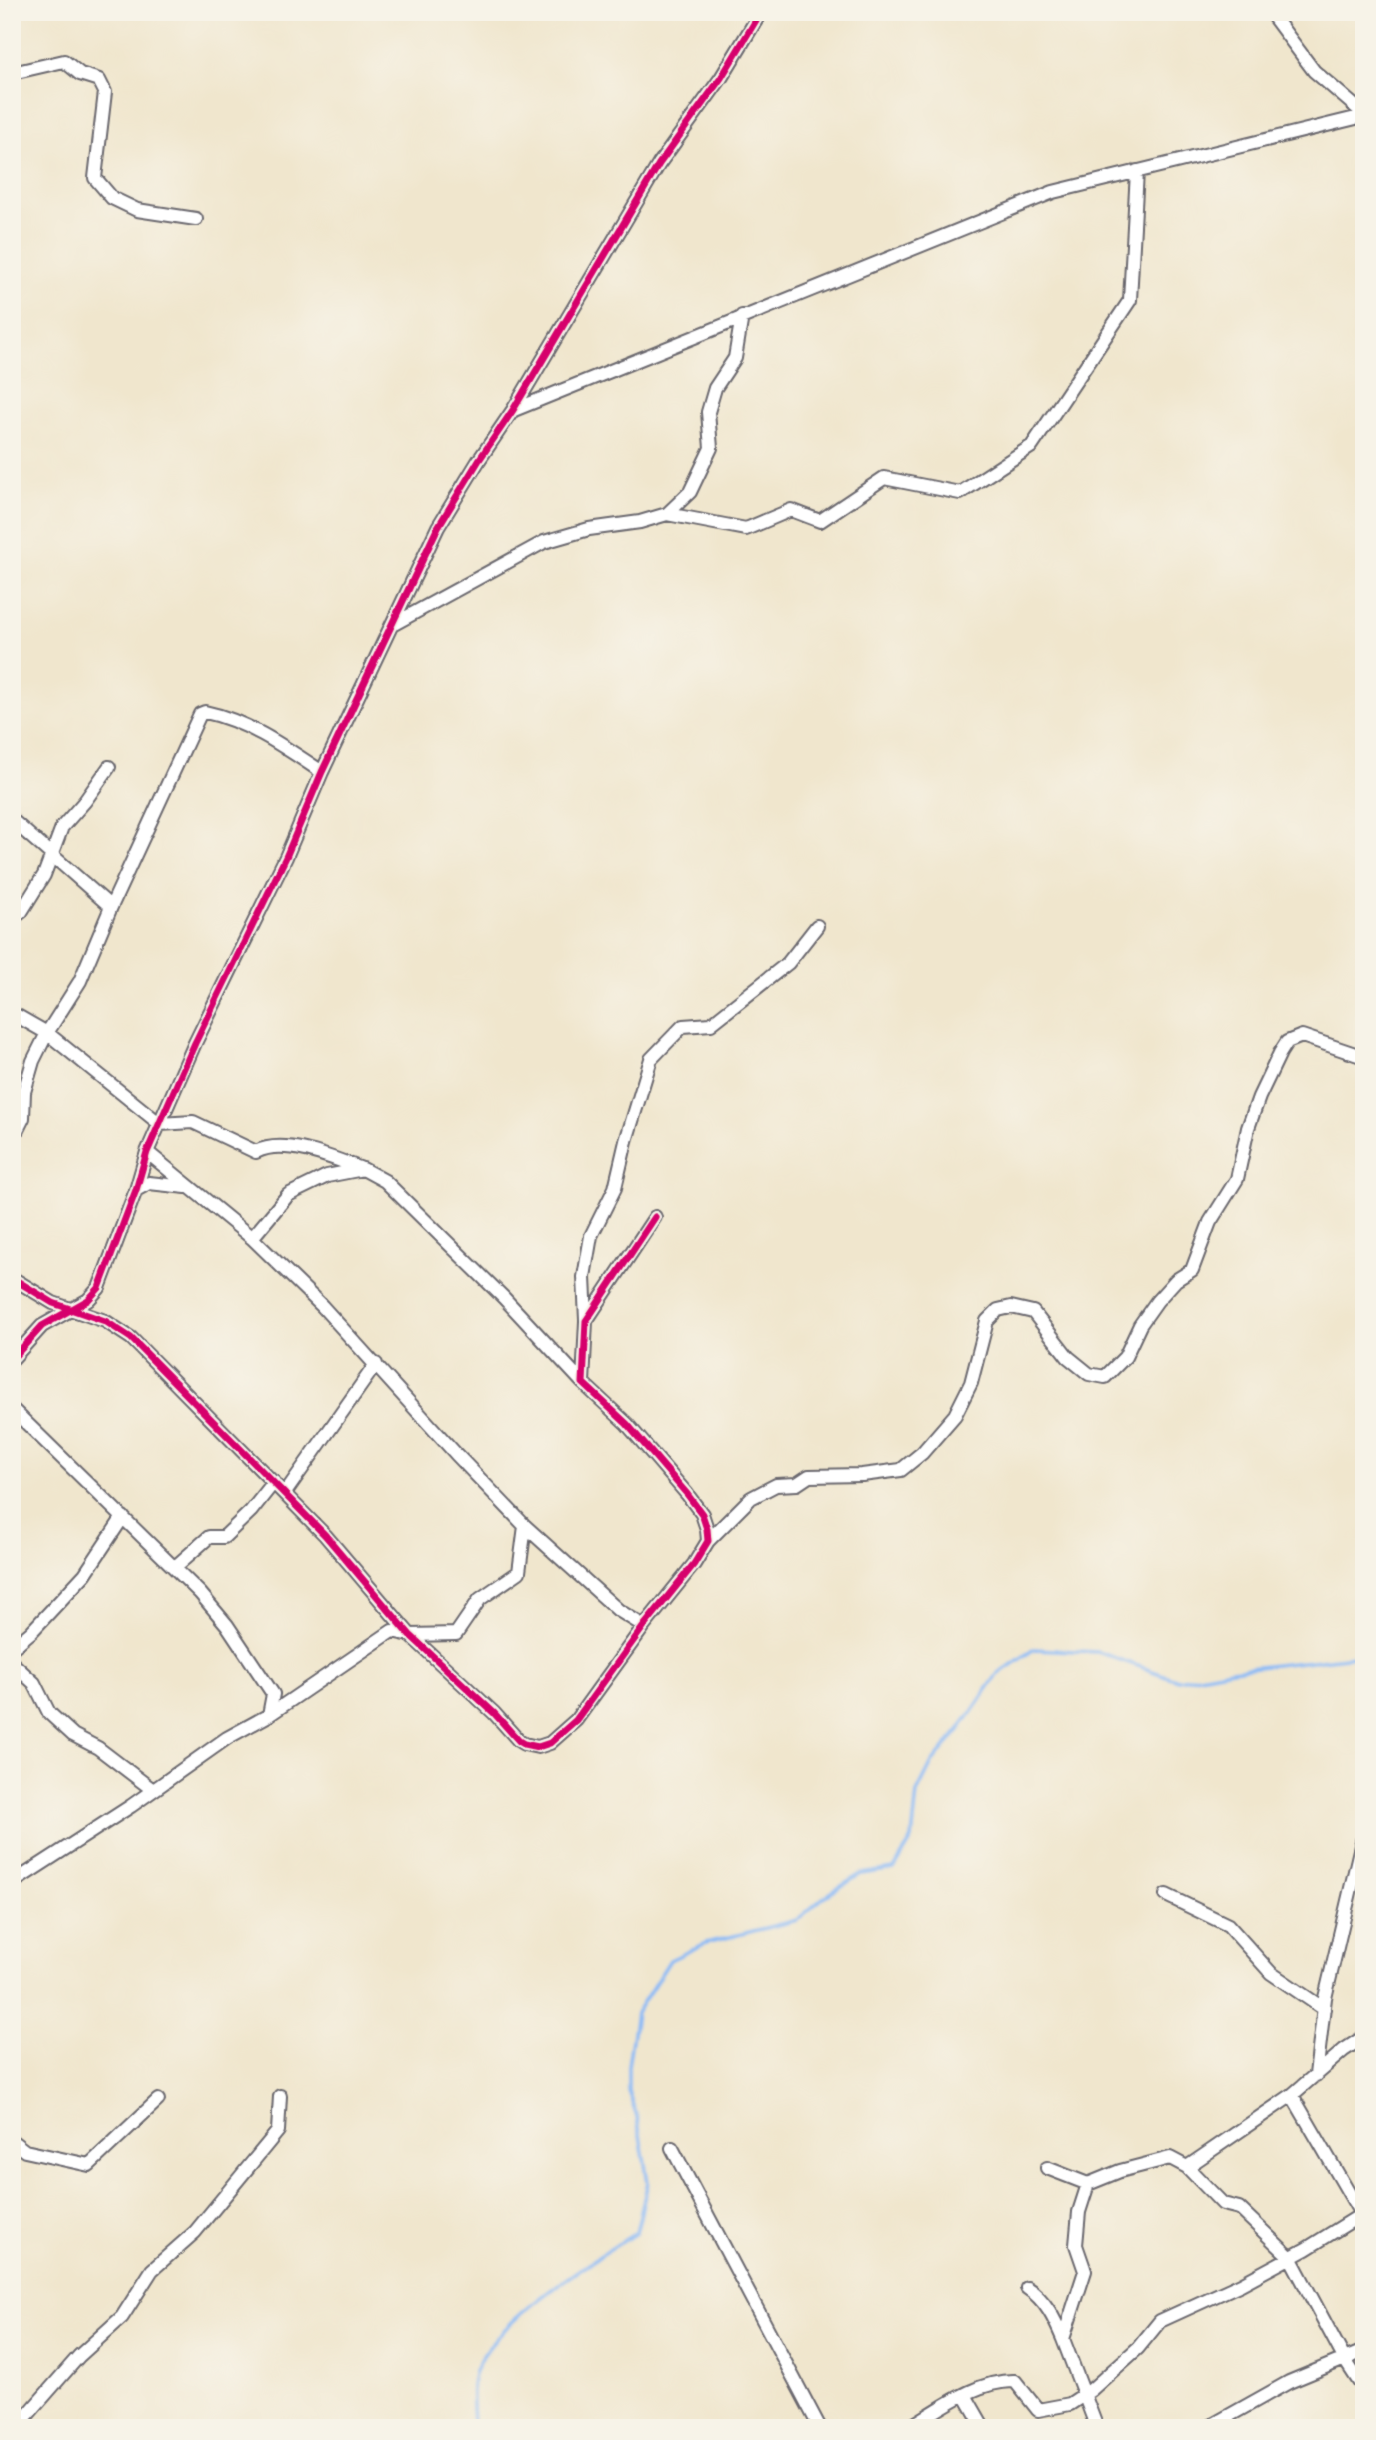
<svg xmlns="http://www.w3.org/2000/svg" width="1376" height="2440" font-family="Mynerve,sans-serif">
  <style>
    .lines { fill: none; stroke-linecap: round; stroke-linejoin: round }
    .stream { stroke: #8abaf6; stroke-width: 3.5 }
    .minor-casing { stroke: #6a676e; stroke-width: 16 }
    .minor { stroke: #fff; stroke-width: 12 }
    .cycleway-casing { stroke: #f7f3e8; stroke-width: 11 }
    .cycleway { stroke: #d6006c; stroke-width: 7 }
  </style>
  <rect width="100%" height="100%" fill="#f7f3e8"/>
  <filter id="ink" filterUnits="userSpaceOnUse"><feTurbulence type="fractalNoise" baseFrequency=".0143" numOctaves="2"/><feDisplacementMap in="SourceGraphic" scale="14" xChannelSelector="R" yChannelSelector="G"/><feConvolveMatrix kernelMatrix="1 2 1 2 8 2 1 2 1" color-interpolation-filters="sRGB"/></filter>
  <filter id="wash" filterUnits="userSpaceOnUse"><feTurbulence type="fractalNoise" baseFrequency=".00686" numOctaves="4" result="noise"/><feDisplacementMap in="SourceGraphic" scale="28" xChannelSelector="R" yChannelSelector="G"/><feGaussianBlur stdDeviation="1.57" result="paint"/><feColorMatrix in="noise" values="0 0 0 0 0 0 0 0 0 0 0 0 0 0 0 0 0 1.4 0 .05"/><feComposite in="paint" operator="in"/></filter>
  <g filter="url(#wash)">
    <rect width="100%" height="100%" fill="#f0e6cd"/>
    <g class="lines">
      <path class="stream" d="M473,2428C473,2412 470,2394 473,2379C482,2328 593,2260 636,2233L648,2182L637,2117L628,2091V2066L636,2013L670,1960L706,1943L797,1920L824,1897L861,1874L894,1869L912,1839L917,1793L932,1763L960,1729L997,1675L1034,1649L1098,1652L1178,1680L1231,1670L1364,1655"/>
    </g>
  </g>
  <g filter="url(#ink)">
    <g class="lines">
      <defs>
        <path id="minor" d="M1270,12L1314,71L1364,114
          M12,73L64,61L80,74L99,80L105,92L95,178L112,198L137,210L196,219
          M514,410L1053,192L1364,116
          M667,514L746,529L791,510L820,521L884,478L960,493L1032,446L1130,300L1137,171
          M394,624L544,542L589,529L640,522L667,514L690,492L711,448L708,412L715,388L735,358L742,316
          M12,820L111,907
          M12,919L21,912L44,875L62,827L85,801L109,767
          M12,1013L47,1033L160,1124L193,1122L256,1152C284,1137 333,1158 362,1169
          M12,1140L23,1118L24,1092L33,1061L47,1033L80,981L111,907L200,714L205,712C248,721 286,748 322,772
          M147,1152L252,1238L322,1306L456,1454L525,1526L618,1610L644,1626
          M136,1190L149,1183L186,1187
          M252,1238L288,1195L327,1176L363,1169L385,1181L504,1298L583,1383
          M12,1278L53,1303L105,1321L131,1338L325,1535L410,1635L494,1713L519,1741L524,1744L538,1747L550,1743L576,1720L644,1626L694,1564L708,1541L707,1529L702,1514L687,1494L627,1424L583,1383L586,1321L655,1217
          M586,1320L584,1277L591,1236L615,1188L626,1141L651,1059L683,1026L711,1024L788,963L817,926
          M12,1359L42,1326L88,1300L99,1288L136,1190L147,1152L195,1043L286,857L322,772L438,527L479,460L513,410L659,164L721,78L761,12
          M12,1409L200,1593L227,1625L273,1694L269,1715
          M285,1493L376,1364
          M708,1541L751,1498L776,1485L797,1484L809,1476L862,1475L901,1470L922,1453L955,1415L971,1383L987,1321L998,1310L1011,1307L1033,1312L1068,1357L1089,1374L1105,1377L1125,1357L1140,1325L1157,1301L1176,1280L1192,1270L1210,1222L1237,1179L1248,1128L1259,1097L1280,1053L1287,1042L1302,1036L1364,1057
          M175,1567L209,1537H224L251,1511L274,1482
          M12,1648L31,1632L85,1574L123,1517
          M12,1663L34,1683L49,1713L73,1735L98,1748L153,1790
          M12,1883L131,1806L227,1738L269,1715L392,1631L410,1635L456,1634L480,1599L519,1572L525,1526
          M1166,1895L1228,1925L1271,1973L1324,2009
          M1316,2075L1325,1998L1364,1833
          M1292,2095L1364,2219
          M12,2141L25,2151L89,2165L158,2100
          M672,2148L820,2428
          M1187,2167L1223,2204L1239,2208L1290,2257L1345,2360L1364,2389
          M1047,2168L1088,2184L1120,2171L1170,2158L1187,2167L1292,2095L1344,2050L1364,2037
          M1088,2184L1079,2212L1076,2245L1085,2271L1063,2339L1097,2428
          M1027,2288C1046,2300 1055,2320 1063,2339
          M965,2395L984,2428
          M16,2428L79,2356L122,2317L152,2270L195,2232L278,2131L280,2096
          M908,2428C940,2409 977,2380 1015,2381L1038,2410L1070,2404L1091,2390L1138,2348L1160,2321L1241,2284L1306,2249L1364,2213
          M1207,2428L1289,2382L1364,2351"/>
      </defs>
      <use href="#minor" class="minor-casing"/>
      <use href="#minor" class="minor"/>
      <defs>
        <path id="cycleway" d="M12,1278L53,1303L105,1321L131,1338L325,1535L410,1635L494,1713L519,1741L524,1744L538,1747L550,1743L576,1720L644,1626L694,1564L708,1541L707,1529L702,1514L687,1494L627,1424L583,1383L586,1321L655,1217
          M12,1359L42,1326L88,1300L99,1288L136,1190L147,1152L195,1043L286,857L322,772L438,527L479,460L513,410L659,164L721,78L761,12"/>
      </defs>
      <use href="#cycleway" class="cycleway-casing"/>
      <use href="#cycleway" class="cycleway"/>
    </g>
  </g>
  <rect width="1376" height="2440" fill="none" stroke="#f7f3e8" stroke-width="42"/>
</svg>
